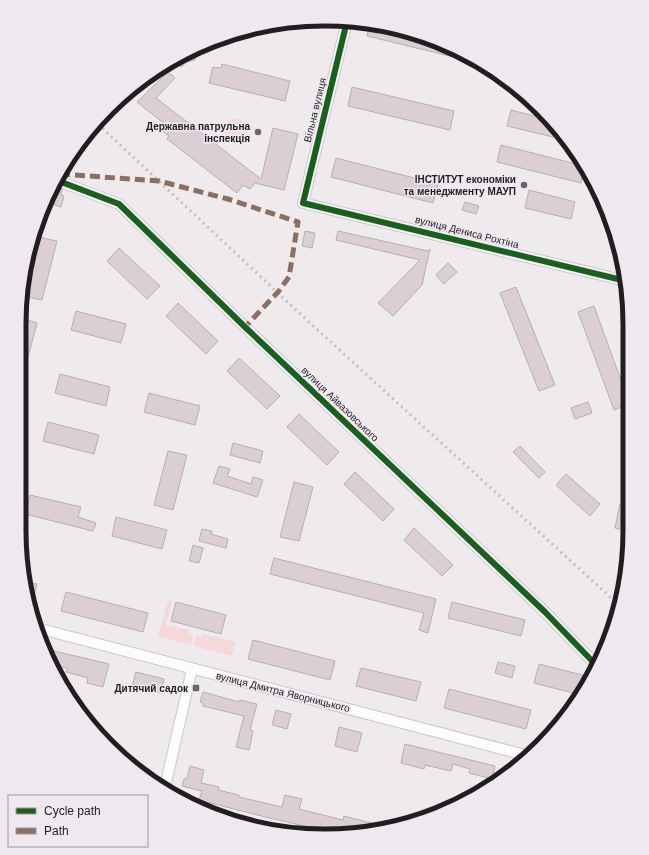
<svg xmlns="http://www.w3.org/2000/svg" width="649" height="855" font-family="Arial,sans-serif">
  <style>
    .green { fill: #f5d8d9 }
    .building { fill: #dbcfd5; stroke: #b3b0b3 }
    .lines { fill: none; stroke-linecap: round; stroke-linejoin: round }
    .street-casing { stroke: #cbc8cb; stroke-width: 12 }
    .street { stroke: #fcfcfc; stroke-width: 10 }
    .rail { stroke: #c0c0c0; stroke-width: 3; stroke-dasharray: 2 4; stroke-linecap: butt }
    .quiet { stroke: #8d6e63; stroke-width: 5; stroke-dasharray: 10 5; stroke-linecap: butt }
    .cycleway-casing { stroke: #efe9ef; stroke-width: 8 }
    .cycleway { stroke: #1b5e20; stroke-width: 6 }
    .poi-dot { fill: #696569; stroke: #efe9ef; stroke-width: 1.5 }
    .labels { text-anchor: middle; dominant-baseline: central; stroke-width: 3; stroke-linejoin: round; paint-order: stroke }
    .street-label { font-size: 10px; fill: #211e21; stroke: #efe9ef }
    .poi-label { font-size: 10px; font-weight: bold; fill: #211e21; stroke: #efe9ef; text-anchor: end }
    .rim { fill: none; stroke: #211e21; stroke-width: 5 }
  </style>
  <rect width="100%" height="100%" fill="#eeeaee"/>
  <path class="green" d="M225 130a11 11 0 1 1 22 0a11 11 0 1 1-22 0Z
    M168,600L172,601L166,625L188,630L189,634L193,635L191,645L158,636Z
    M203,634L236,642L232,656L194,646L196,635L202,637Z"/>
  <path class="building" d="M370,23L384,25L441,42L471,58L470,61L367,36Z
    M200,46L202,49L197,53L195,60L187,62L181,67L178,64L169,66L168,64Z
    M222,64L290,81L285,101L209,83L213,67L221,68Z
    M168,72L175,78L156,98L261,179L273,128L298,134L284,190L255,183L250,189L243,185L237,193L167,139L169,136L161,130L166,125L137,102Z
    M352,87L454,111L450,130L348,106Z
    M511,110L550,120L556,127L553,137L507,126Z
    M501,145L584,166L581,183L497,162Z
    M336,158L438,184L433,203L331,177Z
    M53,186L62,189L61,195L64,196L61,207L46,202Z
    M529,190L575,202L571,219L525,208Z
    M465,202L479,206L476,214L462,210Z
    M305,231L315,233L312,248L302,246Z
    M338,231L428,251L430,249L422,285L393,316L378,303L420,260L336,240Z
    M38,237L57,241L42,300L23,296Z
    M119,248L160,286L147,299L107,261Z
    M448,263L457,272L444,284L436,275Z
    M516,287L555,385L539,391L500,293Z
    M178,303L218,341L206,354L166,316Z
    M594,306L627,397V405L614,410L578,312Z
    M76,311L126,324L121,343L71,330Z
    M20,318L37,323L22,380H19Z
    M239,358L280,396L267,409L227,371Z
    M60,374L110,387L106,406L55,393Z
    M149,393L200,406L195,425L144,412Z
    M588,402L592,413L575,419L571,408Z
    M299,414L339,452L327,465L287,427Z
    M48,422L99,435L94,454L43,441Z
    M233,443L263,451L260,463L230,455Z
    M520,446L545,472L539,478L513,452Z
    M168,451L187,455L173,510L154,505Z
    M219,466L230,469L227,476L251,484L253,477L263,480L257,497L213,483Z
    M355,472L394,509L383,521L344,484Z
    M566,474L600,504L590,516L556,485Z
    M294,482L313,487L299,541L280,537Z
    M30,495L81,507L78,517L96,523L93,531L25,514Z
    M620,504L627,505V531L615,528Z
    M116,517L167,530L162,549L112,536Z
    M414,528L453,565L442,576L404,540Z
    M202,529L212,531L211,534L228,539L226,548L199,541Z
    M193,545L203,548L199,563L189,561Z
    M274,558L436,599L428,633L419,630L424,613L270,574Z
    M26,582L37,584L30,611L29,610Z
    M66,592L148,613L143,632L61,611Z
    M176,602L226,615L221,634L171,621Z
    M452,602L525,620L521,636L448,618Z
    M253,640L335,661L330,680L248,659Z
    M46,649L109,664L103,687L87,683L88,678L66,672L67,668L52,665Z
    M498,662L515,666L512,678L495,673Z
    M539,664L590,677L581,695L534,683Z
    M361,668L421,682L416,701L356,686Z
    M136,672L164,679L161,693L132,686Z
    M449,689L531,710L526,729L444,708Z
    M203,692L239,702L240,700L257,704L250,730L253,731L249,750L236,747L244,716L203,706V703L200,702Z
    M276,710L291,714L287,729L272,725Z
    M339,727L362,733L357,752L335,746Z
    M405,744L495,766L492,779L469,773L470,769L453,764L451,771L425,765L424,769L401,763Z
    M190,766L204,770L201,783L219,787L218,790L239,795V797L282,807L285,795L302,799L299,809L343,820L344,816L387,827L344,835L265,817L199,800L202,791L182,786L184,779H187Z"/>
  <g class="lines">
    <defs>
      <path id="street" d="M347,21L303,203L626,281
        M56,180L119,204L245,327L545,612L596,665
        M37,628L529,756
        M165,787L192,669"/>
    </defs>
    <use href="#street" class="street-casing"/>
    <use href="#street" class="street"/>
    <path class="rail" d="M98,124L310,323L619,605"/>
    <path class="quiet" d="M60,174L159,181L228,199L298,222L289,277L278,292L245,327"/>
    <defs>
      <path id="cycleway" d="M347,21L303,203L626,281
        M56,180L119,204L245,327L545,612L596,665"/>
    </defs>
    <use href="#cycleway" class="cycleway-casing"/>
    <use href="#cycleway" class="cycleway"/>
  </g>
  <g class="poi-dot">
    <circle cx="258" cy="132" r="4"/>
    <circle cx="524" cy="185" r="4"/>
    <rect x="192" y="684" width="8" height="8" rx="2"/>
  </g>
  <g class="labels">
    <g class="street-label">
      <text transform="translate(315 110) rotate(-76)">Вільна вулиця</text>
      <text transform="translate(467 232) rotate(14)">вулиця Дениса Рохтіна</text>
      <text transform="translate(340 404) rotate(44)">вулиця Айвазовського</text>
      <text transform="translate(283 692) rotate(14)">вулиця Дмитра Яворницького</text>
    </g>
    <g class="poi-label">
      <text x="250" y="126">Державна патрульна<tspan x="250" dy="12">інспекція</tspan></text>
      <text x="516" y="179">ІНСТИТУТ економіки<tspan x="516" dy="12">та менеджменту МАУП</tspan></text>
      <text x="188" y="688">Дитячий садок</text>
    </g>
  </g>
  <path d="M0 0H649V855H0ZM324 26H325A298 298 0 0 1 623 324V531A298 298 0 0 1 325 829H324A298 298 0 0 1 26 531V324A298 298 0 0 1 324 26Z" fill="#efe9ef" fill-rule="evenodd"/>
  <path class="rim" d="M324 26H325A298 298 0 0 1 623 324V531A298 298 0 0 1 325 829H324A298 298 0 0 1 26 531V324A298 298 0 0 1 324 26Z"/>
  <rect x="8" y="795" width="140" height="52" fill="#efe9ef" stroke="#9d989d"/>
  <rect x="16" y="808" width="20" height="6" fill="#1b5e20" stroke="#9d989d"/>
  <text x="44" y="815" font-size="12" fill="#211e21">Cycle path</text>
  <rect x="16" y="828" width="20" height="6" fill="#8d6e63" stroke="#9d989d"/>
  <text x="44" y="835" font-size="12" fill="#211e21">Path</text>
</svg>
